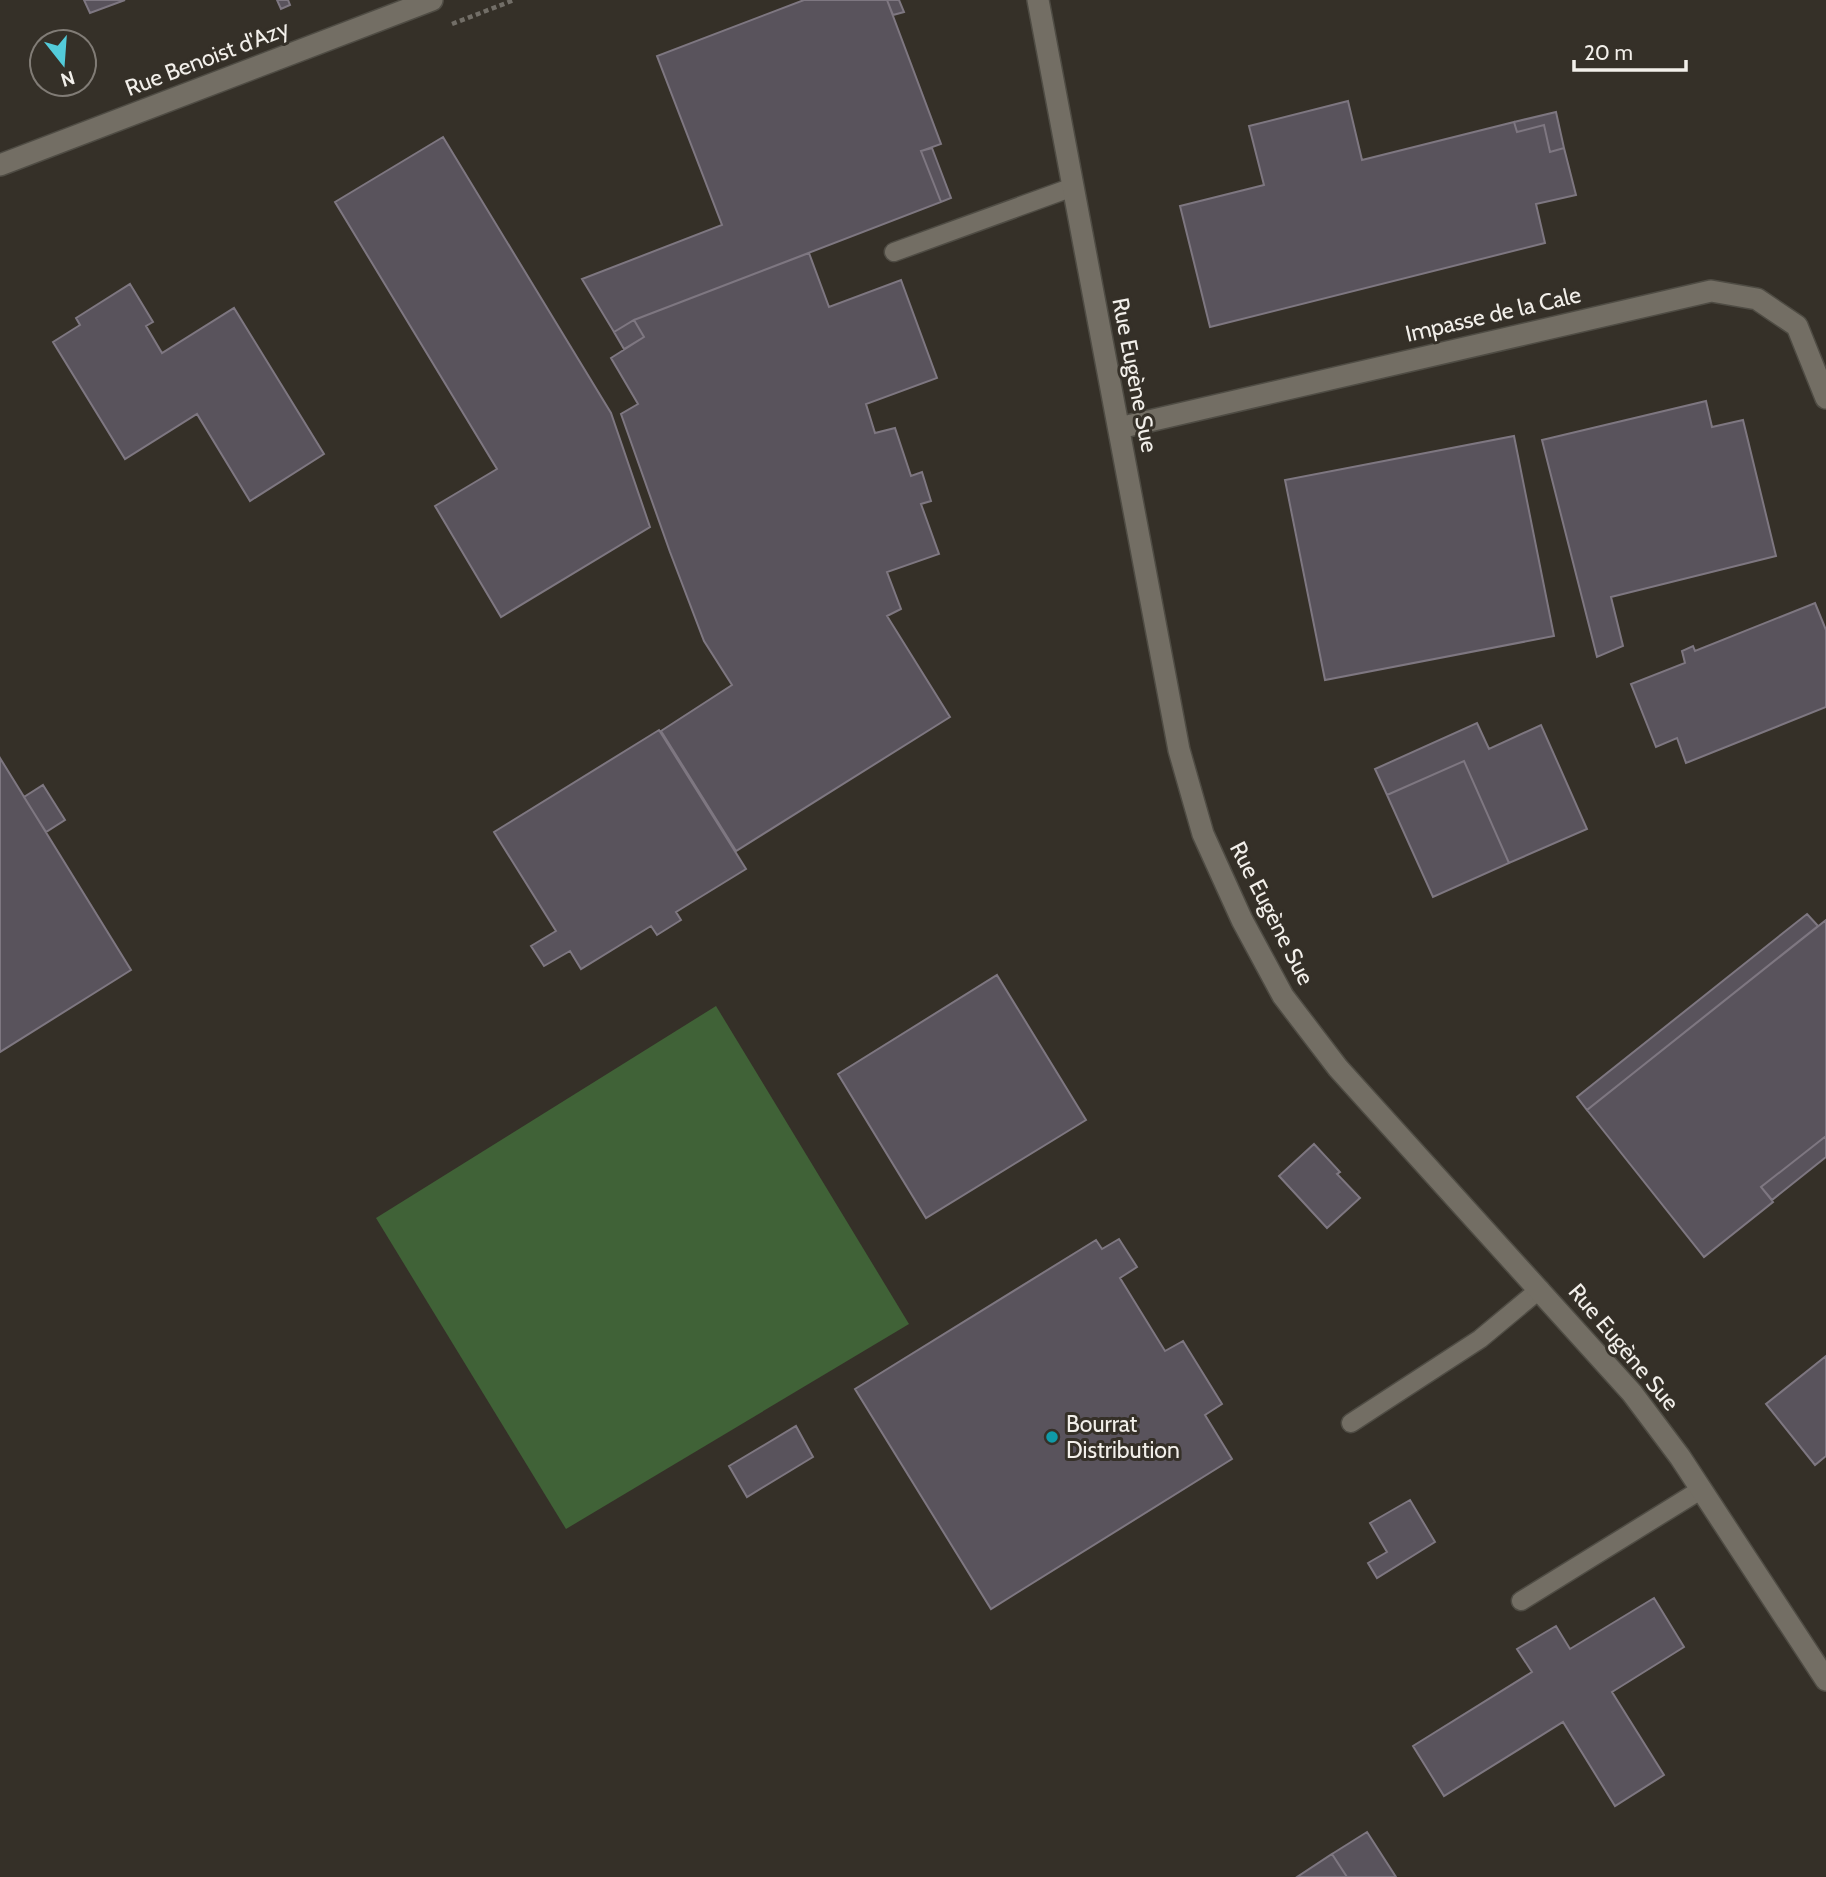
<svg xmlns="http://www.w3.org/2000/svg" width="1826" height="1877" font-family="Cabin,sans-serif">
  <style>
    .green { fill: #406237 }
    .building { fill: #59535c; stroke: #7e7781; stroke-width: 2 }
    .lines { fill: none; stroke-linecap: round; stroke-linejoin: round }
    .lane-casing { stroke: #4f4c44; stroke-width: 21 }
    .street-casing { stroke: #4f4c44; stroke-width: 24 }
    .secondary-casing { stroke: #4f4c44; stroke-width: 24 }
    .path { stroke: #726e67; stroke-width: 4.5; stroke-dasharray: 5 3.5; stroke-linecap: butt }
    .lane { stroke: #736e64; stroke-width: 18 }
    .street { stroke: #736e64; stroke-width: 21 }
    .secondary { stroke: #736e64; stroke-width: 21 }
    .culture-dot { fill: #0f9aa8; stroke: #353028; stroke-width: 2.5 }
    .labels { text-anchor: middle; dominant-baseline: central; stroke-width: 6; stroke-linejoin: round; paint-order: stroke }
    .street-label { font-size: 23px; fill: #f2efea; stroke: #353028 }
    .poi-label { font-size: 23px; fill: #f2efea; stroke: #353028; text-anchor: start }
  </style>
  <rect width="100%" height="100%" fill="#353028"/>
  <path class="green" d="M716,1006L909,1324L566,1529L376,1218Z"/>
  <path class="building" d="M84,0H125L90,13Z
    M277,0H288L290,5L281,9Z
    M804,0H887L941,144L921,151L941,202L634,320L614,332L582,279L722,225L657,56Z
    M887,0H899L904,12L893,15Z
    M1348,101L1362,160L1514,122L1517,132L1544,125L1550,152L1564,148L1576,195L1536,204L1545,243L1210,327L1180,206L1264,185L1249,126Z
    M1556,112L1564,148L1550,152L1544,125L1517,132L1514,122Z
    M443,137L611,413L650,527L501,617L435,506L497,469L335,202Z
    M932,148L951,198L941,202L921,151Z
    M809,253L829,307L901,280L937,378L866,404L875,433L895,428L911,476L922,472L931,501L921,504L939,554L887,572L901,609L887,616L950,717L736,851L661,731L732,685L704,641L670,552L621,414L638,404L611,358L644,337L634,320Z
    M130,284L153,322L146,326L162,353L234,308L324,454L250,501L197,414L125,459L53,342L80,325L76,318Z
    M634,320L644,337L624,349L614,332Z
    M1706,401L1712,427L1743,420L1776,556L1611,597L1623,646L1597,657L1542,440Z
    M1514,436L1554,636L1325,680L1285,480Z
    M1815,603L1826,630V707L1686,763L1677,738L1656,747L1631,684L1685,663L1682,651L1693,646L1695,651Z
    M1477,723L1489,749L1541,725L1587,829L1509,863L1464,761L1387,795L1375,769Z
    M659,730L746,869L676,912L681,920L657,935L651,926L581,969L570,951L544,966L531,946L556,931L494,832Z
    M0,758L131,970L0,1052Z
    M1464,761L1509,863L1433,897L1387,795Z
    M43,785L65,820L46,832L24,797Z
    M1807,914L1818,926L1587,1110L1577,1097Z
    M1826,920V1136L1761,1187L1773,1202L1704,1257L1587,1110Z
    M997,975L1086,1120L926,1218L838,1074Z
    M1826,1136V1157L1772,1200L1761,1187Z
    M1314,1144L1340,1172L1337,1174L1360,1198L1327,1228L1279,1176Z
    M1119,1239L1137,1267L1120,1278L1165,1351L1183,1341L1222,1404L1205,1415L1232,1459L991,1609L855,1389L1096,1240L1102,1249Z
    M1826,1356V1456L1815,1465L1766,1404Z
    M796,1426L813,1457L747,1497L729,1466Z
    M1410,1500L1435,1542L1377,1578L1368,1563L1387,1552L1370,1523Z
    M1654,1598L1684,1647L1612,1692L1664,1775L1615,1806L1563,1722L1444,1796L1413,1746L1532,1672L1517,1649L1556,1626L1570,1649Z
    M1367,1832L1396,1877H1347L1332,1854Z
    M1332,1854L1347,1877H1297Z"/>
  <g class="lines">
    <defs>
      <path id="lane" d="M894,252L1073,187
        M1351,1423L1480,1339L1540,1289
        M1521,1601L1702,1489"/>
      <path id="street" d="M1038,0L1179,750L1203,834L1242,920L1283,996L1338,1068L1632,1393L1680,1457L1826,1680
        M1119,428L1711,291L1757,299L1797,326L1826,398"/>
      <path id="secondary" d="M0,165L432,0"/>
    </defs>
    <use href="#lane" class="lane-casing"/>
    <use href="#street" class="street-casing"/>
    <use href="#secondary" class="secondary-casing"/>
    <path class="path" d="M452,24L514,0"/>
    <use href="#lane" class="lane"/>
    <use href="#street" class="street"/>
    <use href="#secondary" class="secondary"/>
  </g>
  <circle class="culture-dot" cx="1052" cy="1437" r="7"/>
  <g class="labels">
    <g class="street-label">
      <text transform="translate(207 58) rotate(-21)">Rue Benoist d'Azy</text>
      <text transform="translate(1493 314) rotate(-13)">Impasse de la Cale</text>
      <text transform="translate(1135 375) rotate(79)">Rue Eugène Sue</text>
      <text transform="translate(1272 913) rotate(63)">Rue Eugène Sue</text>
      <text transform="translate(1624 1347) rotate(50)">Rue Eugène Sue</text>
    </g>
    <g class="poi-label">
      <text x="1066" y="1424">Bourrat<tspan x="1066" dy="26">Distribution</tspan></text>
    </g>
  </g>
  <g transform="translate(63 63) rotate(163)"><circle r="33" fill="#353028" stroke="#817c76" stroke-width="2"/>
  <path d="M0-5L12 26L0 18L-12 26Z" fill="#53cbda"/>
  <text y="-10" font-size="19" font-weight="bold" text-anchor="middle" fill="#f2efea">N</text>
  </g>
  <path d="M1574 60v10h112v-10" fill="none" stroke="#f2efea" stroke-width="3.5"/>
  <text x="1584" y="60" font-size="21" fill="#f2efea" stroke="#353028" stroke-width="5" paint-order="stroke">20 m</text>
</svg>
